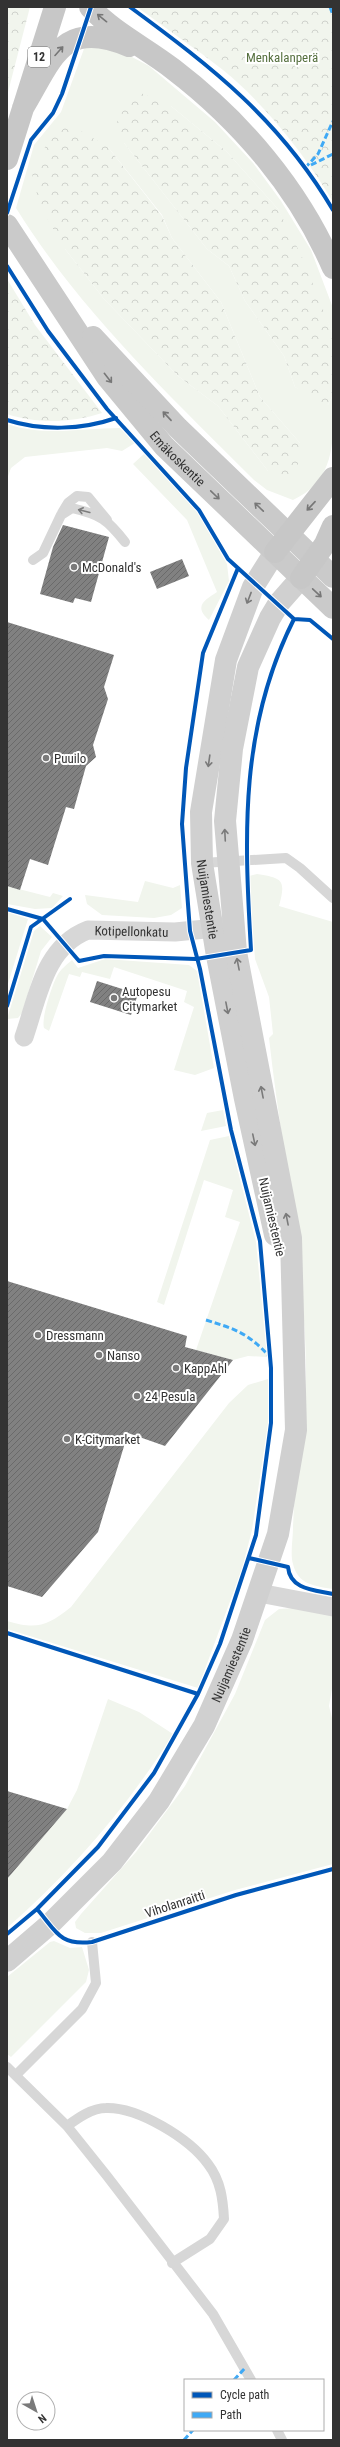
<svg xmlns="http://www.w3.org/2000/svg" width="340" height="2447" font-family="'Roboto Condensed',sans-serif">
  <style>
    .green { fill: #f1f5ed; fill-rule: evenodd }
    .forest { fill: url(#forest-crowns) }
    .building { fill: url(#building-hatch) }
    .lines { fill: none; stroke-linecap: round; stroke-linejoin: round }
    .service { stroke: #d7d7d7; stroke-width: 10 }
    .minor { stroke: #d7d7d7; stroke-width: 19 }
    .secondary { stroke: #d0d0d0; stroke-width: 22 }
    .primary { stroke: #cacaca; stroke-width: 22 }
    .trunk { stroke: #c7c7c7; stroke-width: 22 }
    .quiet { stroke: #3fa9f5; stroke-width: 3; stroke-dasharray: 6 3; stroke-linecap: butt }
    .cycleway-casing { stroke: #fff; stroke-width: 6 }
    .cycleway { stroke: #0057b8; stroke-width: 4 }
    .oneway { stroke: #767676 }
    .oneway2 { stroke: #777 }
    .oneway3 { stroke: #7d7d7d }
    .oneway4 { stroke: #7a7a7a }
    .poi-dot { fill: #7a7a7a; stroke: #fff; stroke-width: 1.5 }
    .labels { text-anchor: middle; dominant-baseline: central; stroke-width: 4; stroke-linejoin: round; paint-order: stroke }
    .shield { fill: #fff; stroke: #707070; stroke-width: 1 }
    .shield-label { font-size: 12px; font-weight: bold; fill: #333 }
    .park-label { font-size: 13px; fill: #56703f; stroke: #fff }
    .street-label { font-size: 13px; fill: #333; stroke: #fff }
    .poi-label { font-size: 13px; fill: #333; stroke: #fff; text-anchor: start }
  </style>
  <defs>
    <pattern id="forest-crowns" width="20" height="18" patternUnits="userSpaceOnUse"><rect width="20" height="18" fill="#f1f5ed"/><path d="M2 6a3 3 0 1 1 6 0M12 15a3 3 0 1 1 6 0" fill="none" stroke="#cfd2cc"/></pattern>
    <pattern id="building-hatch" width="6" height="6" patternUnits="userSpaceOnUse"><rect width="6" height="6" fill="#818181"/><path d="M-1 1l2-2M0 6l6-6M5 7l2-2" fill="none" stroke="#6a6a6a"/></pattern>
  </defs>
  <rect width="100%" height="100%" fill="#fff"/>
  <path class="green" d="M85,46L115,48L149,66L215,122L253,163L281,201L311,250L333,308V365L332,332L278,209L227,152L171,106L124,143L207,249L229,266L245,301L284,356L295,387L328,405L333,395C333,437 338,479 293,500L267,490L254,480C169,395 80,311 16,208L34,145L61,112ZM108,147L162,215L172,238L221,302L260,397L300,443L268,471L218,406L178,376L104,299L65,249Z
    M7,424C45,437 81,428 120,428L135,443L122,451L107,448L25,457L11,468L7,479Z
    M145,453L197,511L227,564L229,581L209,620C193,606 205,600 217,592L187,520L133,464Z
    M257,874C283,878 286,880 279,906L333,922V1589C315,1586 298,1585 293,1564C290,1554 293,1539 293,1528C294,1474 307,1420 306,1366C304,1255 281,1147 269,1038L273,1034L269,997L255,959L249,876Z
    M145,881L173,888L180,885L182,908L171,915L154,918L102,915L87,904L85,895L138,902Z
    M7,886L50,897L53,893L63,896L52,908L35,909L7,904Z
    M7,912L28,919L7,987Z
    M40,926L52,937L41,951L22,1013L18,1018L7,1019L34,931Z
    M105,959L189,965L197,971L214,1068L195,1075L174,1070L194,1007L184,1002L187,991L114,967L110,979L82,972L80,977L69,974L49,1031L44,1028C41,1019 52,985 57,976C60,970 66,965 72,960L78,968Z
    M223,1110L226,1126L201,1131L207,1113Z
    M229,1136L256,1242L267,1357L248,1356L233,1360L196,1350L240,1222L225,1217L233,1190L204,1180L164,1305L157,1302L210,1140Z
    M268,1379V1424L252,1530L242,1569L198,1688L7,1629V1621C37,1630 47,1626 71,1607L229,1403L248,1385Z
    M295,1608L333,1615V1683L329,1706L333,1722V1864L235,1890L101,1933H85L76,1928L75,1922L81,1914L136,1852L185,1786L235,1694L265,1620L279,1609Z
    M108,1699L139,1712L173,1734C128,1806 71,1872 7,1928V1879L67,1809L77,1790Z
    M54,1941L70,1948L82,1947L89,1970L86,1982L11,2057L7,2054V1977L50,1942Z"/>
  <path class="forest" d="M7,7H30L7,96Z
    M137,7H333V202C307,157 263,102 223,70C195,48 165,28 137,7Z
    M141,93L171,106L227,152L278,209L303,259L332,332L333,395L328,405L320,404L295,387L284,356L245,301L229,266L207,249L124,143L116,124L128,101Z
    M69,124L108,147L162,216L172,238L221,302L260,397L300,443L299,463L288,477L268,471L218,406L178,376L104,299L65,249L40,206L32,174L47,143Z
    M7,279L35,325L102,413C72,423 36,424 7,414Z"/>
  <path class="building" d="M63,525L109,537L91,602L75,598L73,603L40,594L53,547Z
    M182,559L189,576L157,589L150,572Z
    M7,622L114,655L104,687L108,699L93,745L96,757L86,766L74,809L66,807L48,865L30,859L20,890L7,886Z
    M97,981L138,994L131,1015L90,1002Z
    M7,1281L187,1336L185,1347L233,1360L165,1446L128,1433L98,1532L42,1597L7,1586Z
    M7,1791L67,1809L7,1879Z"/>
  <g class="lines">
    <path class="service" d="M62,513L68,503L77,496L88,497L107,520
      M33,560L43,553L61,515L72,508C101,515 107,519 125,542
      M202,863L286,858L300,868L333,898
      M7,2067L67,2126L107,2176L213,2314L251,2380
      M16,2075L82,2009L96,1983L92,1942
      M67,2126C78,2118 92,2108 106,2108C138,2107 189,2138 208,2164C221,2181 223,2200 224,2219L210,2239L172,2263
      M277,2430L282,2440"/>
    <g class="minor">
      <path id="s1" d="M24,1037C38,997 44,947 88,930L175,932L226,927"/>
      <path d="M259,1593L333,1607"/>
    </g>
    <g class="secondary">
      <path id="s2" d="M275,552L253,587L226,660L201,812L202,863L217,956L245,1099L275,1235"/>
      <path id="s3" d="M7,1961L50,1924L112,1862L159,1801L204,1726L242,1640L278,1534L296,1430L291,1238L236,952L225,821L232,749L248,667L270,618L279,603L301,578"/>
    </g>
    <g class="primary">
      <path id="s4" d="M7,225L107,377L164,446L333,608"/>
      <path d="M93,337L178,428L333,577"/>
    </g>
    <path class="trunk" d="M90,7C113,32 146,48 173,69C241,121 299,189 333,268
      M23,108C53,58 62,18 129,46
      M7,159L55,7
      M275,552L333,478
      M301,578L325,544L333,526"/>
    <path class="quiet" d="M330,7L333,15
      M311,165L333,154
      M305,168L318,154L333,121
      M206,1320C235,1329 248,1333 269,1356
      M234,2380L245,2368
      M184,2440L193,2430"/>
    <defs>
      <path id="cycleway" d="M130,7C213,68 280,120 333,210
        M7,213L31,140L53,113L62,94L91,7
        M7,266L48,331L107,409L199,510L228,559L294,619L310,620L333,639
        M7,420C41,431 82,430 116,418
        M7,909L43,919L79,961L104,956L196,959L251,950C244,833 240,726 294,619
        M7,1006L31,927L70,899
        M249,1558L288,1567C290,1590 315,1590 333,1594
        M7,1633L198,1694
        M37,1909C56,1931 59,1946 92,1942L236,1895L333,1869
        M7,1934L37,1909L98,1847L154,1773L198,1694L220,1644L256,1535L271,1423V1368L260,1241L231,1130L200,969L190,931L182,824L186,768L203,653L238,568"/>
    </defs>
    <use href="#cycleway" class="cycleway-casing"/>
    <use href="#cycleway" class="cycleway"/>
  </g>
  <defs><path id="oneway-shaft" d="M-6 0H5M1.5-3L5.5 0L1.5 3" fill="none" stroke-width="1.6" stroke-linecap="round" stroke-linejoin="round"/></defs>
  <g class="oneway">
    <use href="#oneway-shaft" transform="translate(102 18) rotate(-141)"/>
    <use href="#oneway-shaft" transform="translate(59 51) rotate(-48)"/>
    <use href="#oneway-shaft" transform="translate(311 506) rotate(133)"/>
  </g>
  <g class="oneway2">
    <use href="#oneway-shaft" transform="translate(108 378) rotate(52)"/>
    <use href="#oneway-shaft" transform="translate(167 416) rotate(-133)"/>
    <use href="#oneway-shaft" transform="translate(215 495) rotate(44)"/>
    <use href="#oneway-shaft" transform="translate(259 507) rotate(-136)"/>
    <use href="#oneway-shaft" transform="translate(317 593) rotate(43)"/>
  </g>
  <use class="oneway3" href="#oneway-shaft" transform="translate(84 511) rotate(-166)"/>
  <g class="oneway4">
    <use href="#oneway-shaft" transform="translate(249 598) rotate(111)"/>
    <use href="#oneway-shaft" transform="translate(209 761) rotate(98)"/>
    <use href="#oneway-shaft" transform="translate(225 835) rotate(-93)"/>
    <use href="#oneway-shaft" transform="translate(238 964) rotate(-101)"/>
    <use href="#oneway-shaft" transform="translate(227 1008) rotate(79)"/>
    <use href="#oneway-shaft" transform="translate(262 1092) rotate(-101)"/>
    <use href="#oneway-shaft" transform="translate(254 1140) rotate(78)"/>
    <use href="#oneway-shaft" transform="translate(287 1219) rotate(-101)"/>
  </g>
  <g class="poi-dot">
    <circle cx="74" cy="567" r="4"/>
    <circle cx="46" cy="758" r="4"/>
    <circle cx="114" cy="998" r="4"/>
    <circle cx="38" cy="1335" r="4"/>
    <circle cx="99" cy="1355" r="4"/>
    <circle cx="176" cy="1368" r="4"/>
    <circle cx="137" cy="1396" r="4"/>
    <circle cx="67" cy="1439" r="4"/>
  </g>
  <g class="labels">
    <rect class="shield" x="28" y="47" width="22" height="20" rx="3"/>
    <g class="shield-label">
      <text x="39" y="57">12</text>
    </g>
    <g class="park-label">
      <text x="282" y="57">Menkalanperä</text>
    </g>
    <g class="street-label">
      <text stroke="none"><textPath href="#s4" startOffset="290">Emäkoskentie</textPath></text>
      <text stroke="none"><textPath href="#s2" startOffset="361">Nuijamiestentie</textPath></text>
      <text stroke="none"><textPath href="#s1" startOffset="173">Kotipellonkatu</textPath></text>
      <text transform="translate(272 1217) rotate(77)">Nuijamiestentie</text>
      <text stroke="none"><textPath href="#s3" startOffset="376">Nuijamiestentie</textPath></text>
      <text transform="translate(175 1904) rotate(-18)">Viholanraitti</text>
    </g>
    <g class="poi-label">
      <text x="82" y="567">McDonald's</text>
      <text x="54" y="758">Puuilo</text>
      <text x="122" y="991">Autopesu<tspan x="122" dy="15">Citymarket</tspan></text>
      <text x="46" y="1335">Dressmann</text>
      <text x="107" y="1355">Nanso</text>
      <text x="184" y="1368">KappAhl</text>
      <text x="145" y="1396">24 Pesula</text>
      <text x="75" y="1439">K-Citymarket</text>
    </g>
  </g>
  <rect width="340" height="2447" fill="none" stroke="#333333" stroke-width="16"/>
  <rect x="184" y="2379" width="140" height="52" fill="#ffffff" stroke="#adadad"/>
  <rect x="192" y="2392" width="20" height="6" fill="#0057b8" stroke="#adadad"/>
  <text x="220" y="2399" font-size="12" fill="#333333">Cycle path</text>
  <rect x="192" y="2412" width="20" height="6" fill="#3fa9f5" stroke="#adadad"/>
  <text x="220" y="2419" font-size="12" fill="#333333">Path</text>
  <g transform="translate(36 2411) rotate(141)"><circle r="19" fill="#ffffff" stroke="#adadad"/>
  <path d="M0-3L7 15L0 10L-7 15Z" fill="#7a7a7a"/>
  <text y="-6" font-size="11" font-weight="bold" text-anchor="middle" fill="#333333">N</text>
  </g>
</svg>
